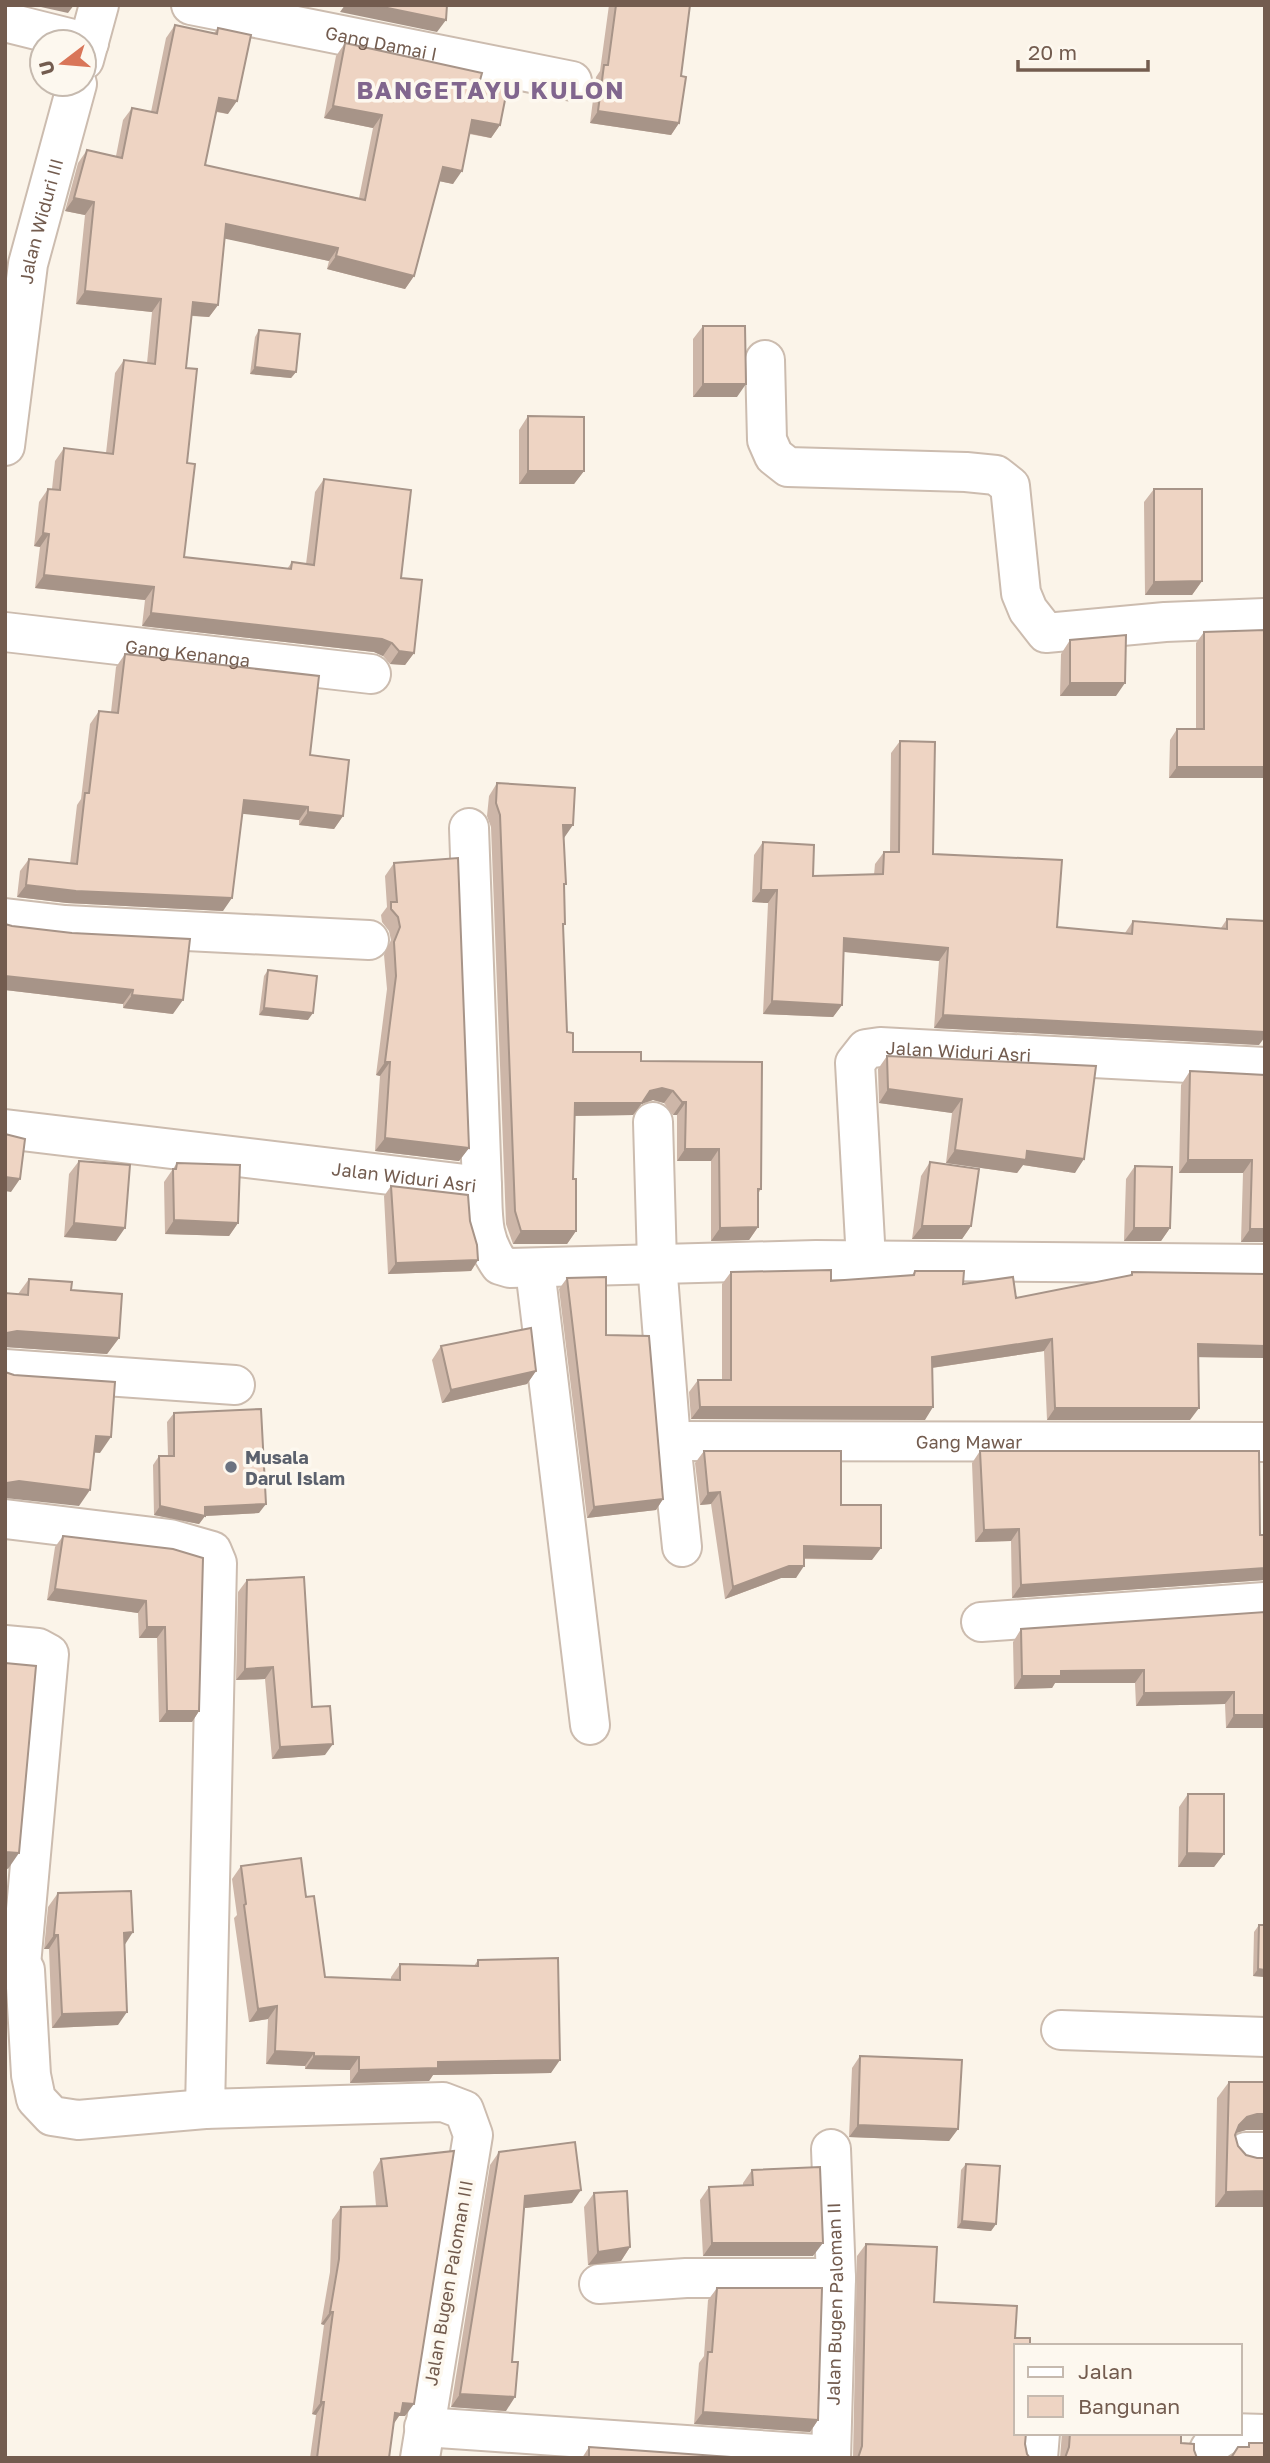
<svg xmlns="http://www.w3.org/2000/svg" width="1270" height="2463" font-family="'Golos Text',sans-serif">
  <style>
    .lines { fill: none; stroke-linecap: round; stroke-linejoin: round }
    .minor-casing { stroke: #ccbcaf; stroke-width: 42 }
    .minor { stroke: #fff; stroke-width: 38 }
    .wall { fill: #cdb6a8 }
    .shaded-wall { fill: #a79488 }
    .building { fill: #eed4c3; stroke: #a79488; stroke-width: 2 }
    .worship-dot { fill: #6b7280; stroke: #fdf8ef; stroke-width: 2.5 }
    .labels { text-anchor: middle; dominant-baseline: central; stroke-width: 7; stroke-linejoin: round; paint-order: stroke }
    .street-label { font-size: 18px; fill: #735c4f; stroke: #fdf8ef }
    .worship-label { font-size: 18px; font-weight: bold; fill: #5b616d; stroke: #fdf8ef; text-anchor: start }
    .district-label { font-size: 24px; font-weight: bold; letter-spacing: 2px; fill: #81668e; stroke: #fdf8ef }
  </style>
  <rect width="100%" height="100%" fill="#fbf4e9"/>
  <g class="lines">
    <defs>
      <g id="minor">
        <path id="s1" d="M191,5L572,81"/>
        <path d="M5,22L89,43"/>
        <path d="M84,60L99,5"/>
        <path d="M765,360L767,440L774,456L788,467L966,472L996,475L1010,486L1021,593L1028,610L1046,633L1165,622L1265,618"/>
        <path id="s2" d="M5,446L28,264L77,84"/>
        <path id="s3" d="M5,632L371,674"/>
        <path d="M469,828L482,1186"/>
        <path d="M5,918L65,925L369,940"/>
        <path d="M653,1122L657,1263L671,1441L682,1547"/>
        <path id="s4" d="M5,1129L482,1186C483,1217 481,1239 500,1265L510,1268L816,1260L1265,1264"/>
        <path id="s5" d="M866,1260L855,1063L866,1049L880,1047L1265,1067"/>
        <path d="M535,1269L590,1725"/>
        <path d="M5,1369L235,1385"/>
        <path id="s6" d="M671,1441L1265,1442"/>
        <path d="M5,1519L170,1539L212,1551L217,1563L205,2109L443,2102L464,2110L473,2135L420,2458"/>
        <path d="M981,1622L1265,1602"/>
        <path d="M5,1645L38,1648L49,1654L21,1965"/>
        <path d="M5,1958L17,1961L25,1970L31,2075L36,2099L52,2116L78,2120L205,2109"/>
        <path d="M1061,2030L1265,2037"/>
        <path d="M1246,2152H1265"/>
        <path d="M599,2284L686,2278H836"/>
        <path d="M424,2427L831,2455"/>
        <path d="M1230,2433L1265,2434"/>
        <path id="s7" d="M831,2458L836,2278L831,2149"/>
        <path d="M1038,2458L1040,2433"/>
        <path d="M1206,2458C1210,2444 1216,2440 1229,2433"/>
      </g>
    </defs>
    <use href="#minor" class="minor-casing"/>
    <use href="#minor" class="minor"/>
  </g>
  <path class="wall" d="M609,5H690L681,76L679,123L671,135L590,123L596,77L600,71Z
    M175,25L214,33L218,28L228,114L216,112L205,165L359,198L373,128L324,118L336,56L345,43L479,84L500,125L491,138L469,134L453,184L439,181L414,276L405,289L327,269L329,261L225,238L218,305L209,317L192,316L186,368L187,463L184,557L287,569L292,562L306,564L315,492L324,479L401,578L414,653L405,665L390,664L383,656L374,652L142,626L145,600L35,588L40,547L34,546L39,502L48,489H52L55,461L64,448L106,453L115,373L124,360L147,363L152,312L76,304L85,215L65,211L78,163L87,150L116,156L123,120L132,108L151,112L166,38Z
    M703,326L737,397H693V339Z
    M259,330L296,372L291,378L250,374L255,337Z
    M528,416L584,471L574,484H519V430Z
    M1154,489L1202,581L1192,595H1145L1144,502Z
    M1204,632L1265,778H1169L1170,740L1177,729H1196V643Z
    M1070,640L1116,696H1060L1061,654Z
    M125,654L310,755L343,816L334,829L299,825V820L242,813L223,911L67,903L17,897L20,871L29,859L70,864L77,805L81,799L90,724L99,711L111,712L116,667Z
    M900,741L933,854L1057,927L1125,933L1133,921L1221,928L1227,919L1259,1045L934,1028L939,961L844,952L842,1005L833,1017L763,1014L768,903L752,902L754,855L763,842L813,876L874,875L875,864L884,852H890L891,753Z
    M497,783L564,837V888L565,924L563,927L567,1032L573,1052L641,1061L762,1062L761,1189L758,1194V1227L749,1240L711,1241V1161H677V1115H673L664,1103L653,1100L641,1104L633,1115L575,1116L573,1179L576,1231L567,1244H513L506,1224L491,827L487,816L489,796Z
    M394,863L469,1148L459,1161L375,1151L380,1076L376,1075L387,989L384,955L391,940L389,931L382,922L381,915L387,907L385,876Z
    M5,924L12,926L72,933L173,1014L123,1008V1004L5,990Z
    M268,970L308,1020L259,1015L264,976Z
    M887,1056L1096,1066L1075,1173L1023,1165L1017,1173L946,1163L952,1113L879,1103L878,1069Z
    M1190,1071L1265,1075V1242H1241L1243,1173H1179L1181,1085Z
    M79,1161L116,1241L64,1237L69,1174Z
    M930,1162L971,1226L962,1239H912L921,1176Z
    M177,1163L238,1223L229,1236L165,1234L164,1182Z
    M1135,1166L1170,1228L1161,1241H1124L1126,1179Z
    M391,1186L478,1260L471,1271L388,1274L384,1196Z
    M915,1271L1016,1298L1130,1275L1132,1272L1265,1274V1358L1198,1357L1190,1420H1047L1044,1351L932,1368L925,1420L691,1419L689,1392L698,1380H722V1284L731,1272L831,1281L912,1275Z
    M567,1278L606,1335L663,1499L656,1510L587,1518L559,1289Z
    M29,1279L71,1290L119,1338L107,1354L5,1347L18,1294Z
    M441,1346L536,1371L527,1384L442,1403L432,1360Z
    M174,1413L259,1513L205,1516L199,1524L154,1515L153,1465L159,1456H168L167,1422Z
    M704,1451L841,1505L872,1560L804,1559L796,1578H781L725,1599L711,1504L700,1505L695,1463Z
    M980,1451L1260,1535H1265V1580L1012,1598L1011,1541L975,1542L972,1463Z
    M63,1536L173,1549L199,1711L192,1722H159L157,1638H139L138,1613L47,1600L55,1547Z
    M247,1580L312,1707L325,1755L272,1759L265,1679L236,1680L238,1592Z
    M1265,1612V1728H1226L1225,1704L1136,1706L1135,1683H1055L1052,1688L1014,1689L1013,1642L1021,1629Z
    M1188,1794L1224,1854L1214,1867H1178L1179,1807Z
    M241,1866L306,1897L325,1977L391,1979V1977L400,1964L474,1966L478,1960L551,2073L433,2075L429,2081L350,2083V2070L305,2069V2066L266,2064L268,2019L249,2022L234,1918L237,1915L232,1879Z
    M58,1893L118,2025L52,2028L49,1949H44L48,1907Z
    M1259,1925L1265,1977L1253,1976L1254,1932Z
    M860,2056L958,2129L949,2141L849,2137L852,2068Z
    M1229,2082L1265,2130H1246L1236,2133L1235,2135L1238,2146L1246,2155L1257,2158H1265V2207H1215L1217,2098Z
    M454,2151L405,2416H399L393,2425L389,2458H310L316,2415L312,2414L324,2325L321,2324L330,2272L332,2220L341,2207L376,2206L373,2172L381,2159Z
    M499,2152L572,2203L524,2208L506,2411L451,2407L490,2165Z
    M966,2164L996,2224L991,2231L957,2228L961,2170Z
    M752,2170L813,2256H703L700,2200L709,2187L743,2186V2183Z
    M594,2193L630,2247L621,2261L588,2265L584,2207Z
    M866,2244L934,2302L1015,2338L1025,2444L1027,2454L1030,2458H853L857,2256Z
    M717,2288L818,2420L810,2432L694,2424L699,2363L704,2356L708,2300Z
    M1062,2433H1181V2443L1194,2450L1197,2458H1060Z
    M589,2447L745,2458H582Z"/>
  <path class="shaded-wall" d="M32,5H74L68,13Z
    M345,5H373L446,20L437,32L340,12Z
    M219,98L237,101L228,114L210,110Z
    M333,106L382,115L373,128L324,118Z
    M598,111L679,123L671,135L590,123Z
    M472,120L500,125L491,138L463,132Z
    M443,167L462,171L453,184L434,180Z
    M74,198L94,202L85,215L65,211Z
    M226,224L338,248L329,261L217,237Z
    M336,256L414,276L405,289L327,269Z
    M85,291L161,299L152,312L76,304Z
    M193,302L218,305L209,317L184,315Z
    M255,367L296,372L291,378L250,374Z
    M703,384H746L737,397H693Z
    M528,471H584L574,484H519Z
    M43,533L49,534L40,547L34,546Z
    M44,575L154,587L145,600L35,588Z
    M1202,581L1192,595H1145L1154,582Z
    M151,613L382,639L392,643L383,656L374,652L142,626Z
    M399,651L414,653L405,665L390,664Z
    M1070,683H1125L1116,696H1060Z
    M1177,767H1265V778H1169Z
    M244,800L308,807L299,820L235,813Z
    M308,812L343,816L334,829L299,825Z
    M563,825H573L564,838Z
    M26,885L232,898L223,911L67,903L17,897Z
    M761,890H777L768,903L752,902Z
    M844,938L948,948L939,961L835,951Z
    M5,976L133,990L123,1004L5,990Z
    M132,995L183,1000L173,1014L123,1008Z
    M772,1001L842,1005L833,1017L763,1014Z
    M264,1008L313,1013L308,1020L259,1015Z
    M943,1015L1265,1032V1037L1259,1045L934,1028Z
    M385,1062H390L380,1076L376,1075Z
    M662,1088L673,1091L664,1103L653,1100L641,1104L650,1091Z
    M888,1089L962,1099L952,1113L879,1103Z
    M682,1102H686L677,1115H673Z
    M575,1103H642L633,1115L566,1116Z
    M385,1138L469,1148L459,1161L375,1151Z
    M685,1149H719L711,1161H677Z
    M955,1150L1027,1151L1084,1159L1075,1173L1023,1165L1017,1173L946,1163Z
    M1188,1160H1252L1243,1173H1179Z
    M5,1177L20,1179L11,1192L5,1191Z
    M174,1220L238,1223L229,1236L165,1234Z
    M74,1223L125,1228L116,1241L64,1237Z
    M922,1226H971L962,1239H912Z
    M758,1227L749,1240L711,1241L720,1228Z
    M1134,1228H1170L1161,1241H1124Z
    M1250,1229H1265V1242H1241Z
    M521,1231H576L567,1244H513Z
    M478,1260L471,1271L388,1274L396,1263Z
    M17,1331L119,1338L107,1354L5,1347V1335L7,1333Z
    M1052,1339L1044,1351L924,1369L932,1357Z
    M1198,1344L1265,1346V1358L1189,1357Z
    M536,1371L527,1384L442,1403L451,1390Z
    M700,1407H933L925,1420L691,1419Z
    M1055,1408H1199L1190,1420H1047Z
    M96,1436L111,1437L100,1453L85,1452Z
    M19,1481L90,1490L79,1506L5,1498V1485L7,1483Z
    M720,1492L711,1504L700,1505L708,1493Z
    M663,1499L656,1510L587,1518L594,1507Z
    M266,1504L259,1513L205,1516L199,1524L154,1515L160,1506L205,1507Z
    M1019,1529L1011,1541L975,1542L984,1530Z
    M804,1546L881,1548L872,1560L796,1558Z
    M789,1566H804L796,1578H781L725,1599L733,1587Z
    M1265,1568V1580L1012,1598L1021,1585Z
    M55,1589L146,1601L138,1613L47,1600Z
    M147,1627H165L157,1638H139Z
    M273,1667L265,1679L236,1680L245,1669Z
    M1144,1670L1135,1683H1055L1052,1688L1014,1689L1022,1676L1061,1671Z
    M1234,1692L1225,1704L1136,1706L1144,1693Z
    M167,1711H199L192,1722H159Z
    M1234,1715H1265V1728H1226Z
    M333,1744L325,1755L272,1759L280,1747Z
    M5,1852L19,1853L8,1869L5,1868Z
    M1187,1853L1224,1854L1214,1867H1178Z
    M133,1932L124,1946V1933Z
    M54,1935H58L49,1949H44Z
    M1258,1969L1265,1970V1977L1253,1976Z
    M277,2006L268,2019L249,2022L258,2009Z
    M127,2012L118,2025L52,2028L62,2014Z
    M275,2051L314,2053L305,2066L266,2064Z
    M314,2056L359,2057L350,2070L305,2069Z
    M560,2060L551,2073L433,2075L429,2081L350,2083L359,2070L438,2062Z
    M1257,2114H1265V2130H1246L1236,2133L1239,2125L1247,2117Z
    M858,2125L958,2129L949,2141L849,2137Z
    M581,2190L572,2203L516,2209L525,2196Z
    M1265,2191V2207H1215L1226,2192Z
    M962,2221L996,2224L991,2231L957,2228Z
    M712,2243H823L813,2256H703Z
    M630,2247L621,2261L588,2265L598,2252Z
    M330,2312H333L324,2325L321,2324Z
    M460,2394L515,2397L506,2411L451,2407Z
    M321,2402H324L316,2415L312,2414Z
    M403,2403L414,2404L405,2416H399L392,2426L386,2425Z
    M703,2412L818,2420L810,2432L694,2424Z"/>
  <path class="building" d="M373,5H447L446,20Z
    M616,5H690L681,76L686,77L679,123L598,111L604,65H608Z
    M175,25L217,34L218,28L251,35L237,101L219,98L205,165L365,200L382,115L333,106L345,43L482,73L479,84L507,90L500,125L472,120L462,171L443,167L414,276L336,256L338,248L226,224L218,305L193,302L186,368L197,369L187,463L195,464L184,557L291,569L292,562L314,565L324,479L411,490L401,578L422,580L414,653L399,651L392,643L382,639L151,613L154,587L44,575L49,534L43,533L48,489L60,490L64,448L113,454L124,360L155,364L161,299L85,291L94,202L74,198L87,150L122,158L132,108L157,113Z
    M703,326H745L746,384H703Z
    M259,330L300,334L296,372L255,367Z
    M528,416L584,417V471H528Z
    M1154,489H1202V581L1154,582Z
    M1265,630V767H1177V729H1204V632Z
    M1126,635L1125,683H1070V640Z
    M125,654L319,676L310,755L349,760L343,816L308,812V807L244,800L232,898L76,891L26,885L29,859L77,864L85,793H89L99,711L118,713Z
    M900,741L935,742L933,854L1062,860L1057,927L1132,934L1133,921L1227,929V919L1265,921V1032L943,1015L948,948L844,938L842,1005L772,1001L777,890H761L763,842L814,845L813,876L883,874L884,852H899Z
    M497,783L575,788L573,825H563L566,884H564L565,924H563L567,1032L573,1033V1052H641V1061L762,1062L761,1189H758V1227L720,1228L719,1149H685L686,1102H682L673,1091L662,1088L650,1091L642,1103H575L573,1179H576V1231H521L515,1211L500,815L496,803Z
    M458,858L469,1148L385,1138L390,1062H385L396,976L394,942L400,927L398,917L391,909V902H397L394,863Z
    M5,924L12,926L72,933L190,939L183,1000L132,995L133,990L5,976Z
    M268,970L317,976L313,1013L264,1008Z
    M887,1056L1096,1066L1084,1159L1027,1151L1026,1160L955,1150L962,1099L888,1089Z
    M1190,1071L1265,1075V1229H1250L1252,1160H1188Z
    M5,1134L25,1139L20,1179L5,1177Z
    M79,1161L130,1165L125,1228L74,1223Z
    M930,1162L979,1169L971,1226H922Z
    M177,1163L240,1165L238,1223L174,1220L173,1169H176Z
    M1135,1166L1172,1167L1170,1228H1134Z
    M391,1186L468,1195L470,1221L477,1245L478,1260L396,1263Z
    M831,1270V1281L914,1275L915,1271H964L963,1284L1013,1277L1016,1298L1132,1275V1272L1265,1274V1346L1198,1344L1199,1408H1055L1052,1339L932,1357L933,1407H700L698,1380H731V1272Z
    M606,1277V1335L649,1336L663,1499L594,1507L567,1278Z
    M29,1279L72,1282L71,1290L122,1294L119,1338L17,1331L7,1333L5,1335V1293L28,1295Z
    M531,1328L536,1371L451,1390L441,1346Z
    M5,1372L14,1375L115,1382L111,1437L96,1436L90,1490L19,1481L7,1483L5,1485Z
    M261,1409L266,1504L205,1507V1516L160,1506L159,1456H174V1413Z
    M704,1451H841V1505H881V1548L804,1546V1566H789L733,1587L720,1492L708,1493Z
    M980,1451H1259L1260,1535H1265V1568L1021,1585L1019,1529L984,1530Z
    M63,1536L173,1549L203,1558L199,1711H167L165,1627H147L146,1601L55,1589Z
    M304,1577L312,1707L330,1706L333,1744L280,1747L273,1667L245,1669L247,1580Z
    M1265,1612V1715H1234V1692L1144,1693V1670L1061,1671V1676H1022L1021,1629Z
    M5,1663L36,1666L19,1853L5,1852Z
    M1188,1794H1224V1854L1187,1853Z
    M301,1858L306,1897L314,1896L325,1977L400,1980V1964L478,1966V1960L558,1958L560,2060L438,2062V2068L359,2070V2057L314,2056V2053L275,2051L277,2006L258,2009L244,1905L246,1904L241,1866Z
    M131,1891L133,1932L124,1933L127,2012L62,2014L58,1935H54L58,1893Z
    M1259,1925H1265V1970L1258,1969Z
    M860,2056L962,2060L958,2129L858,2125Z
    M1229,2082H1265V2114H1257L1247,2117L1239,2125L1235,2135L1238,2146L1246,2155L1257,2158H1265V2191L1226,2192Z
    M575,2142L581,2190L525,2196L512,2362H518L515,2397L460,2394L499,2152Z
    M454,2151L414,2404L403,2403L401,2414L395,2413L389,2458H317L324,2402H321L333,2312H330L339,2259L341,2207L387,2206L381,2159Z
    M966,2164L1000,2166L996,2224L962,2221Z
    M820,2167L823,2243H712L709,2187L753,2185L752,2170Z
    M627,2191L630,2247L598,2252L594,2193Z
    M866,2244L937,2247L934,2302L1017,2306L1015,2338H1030V2346H1016V2433H1026L1025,2444L1027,2454L1030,2458H858L862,2446Z
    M717,2288H822L818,2420L703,2412L708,2352H712Z
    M1070,2433H1181V2443L1194,2444V2450L1197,2458H1065L1069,2447Z
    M1249,2443H1265V2458H1231L1238,2447H1249Z
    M589,2447L745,2458H589Z"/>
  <circle class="worship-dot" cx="231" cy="1467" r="7"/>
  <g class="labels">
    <g class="street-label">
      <text stroke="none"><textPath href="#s1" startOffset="194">Gang Damai I</textPath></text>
      <text stroke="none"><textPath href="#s2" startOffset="228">Jalan Widuri III</textPath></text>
      <text stroke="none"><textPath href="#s3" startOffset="184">Gang Kenanga</textPath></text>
      <text stroke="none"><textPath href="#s5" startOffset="308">Jalan Widuri Asri</textPath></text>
      <text stroke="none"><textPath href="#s4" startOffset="402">Jalan Widuri Asri</textPath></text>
      <text stroke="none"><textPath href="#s6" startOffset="298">Gang Mawar</textPath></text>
      <text transform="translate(448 2283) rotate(-80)">Jalan Bugen Paloman III</text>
      <text stroke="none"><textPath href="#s7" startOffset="154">Jalan Bugen Paloman II</textPath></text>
    </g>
    <g class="worship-label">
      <text x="245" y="1457">Musala<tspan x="245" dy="21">Darul Islam</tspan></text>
    </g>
    <g class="district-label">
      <text x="491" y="89">BANGETAYU KULON</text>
    </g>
  </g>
  <rect width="1270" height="2463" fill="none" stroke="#735c4f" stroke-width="14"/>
  <rect x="1014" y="2344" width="228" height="91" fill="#fdf8ef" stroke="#c6baaf" stroke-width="2"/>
  <rect x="1028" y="2367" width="35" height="10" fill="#ffffff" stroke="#c6baaf" stroke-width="2"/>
  <text x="1078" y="2379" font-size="21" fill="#735c4f">Jalan</text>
  <rect x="1028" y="2396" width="35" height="21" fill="#eed4c3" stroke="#c6baaf" stroke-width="2"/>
  <text x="1078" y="2414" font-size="21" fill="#735c4f">Bangunan</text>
  <g transform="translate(63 63) rotate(254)"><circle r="33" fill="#fdf8ef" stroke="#c6baaf" stroke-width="2"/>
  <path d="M0-5L12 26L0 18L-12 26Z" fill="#d97659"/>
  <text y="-10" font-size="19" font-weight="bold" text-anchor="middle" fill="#735c4f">U</text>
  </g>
  <path d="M1018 60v10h130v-10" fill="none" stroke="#735c4f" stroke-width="3.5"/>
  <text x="1028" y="60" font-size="21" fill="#735c4f" stroke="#fdf8ef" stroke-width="5" paint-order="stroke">20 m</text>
</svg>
